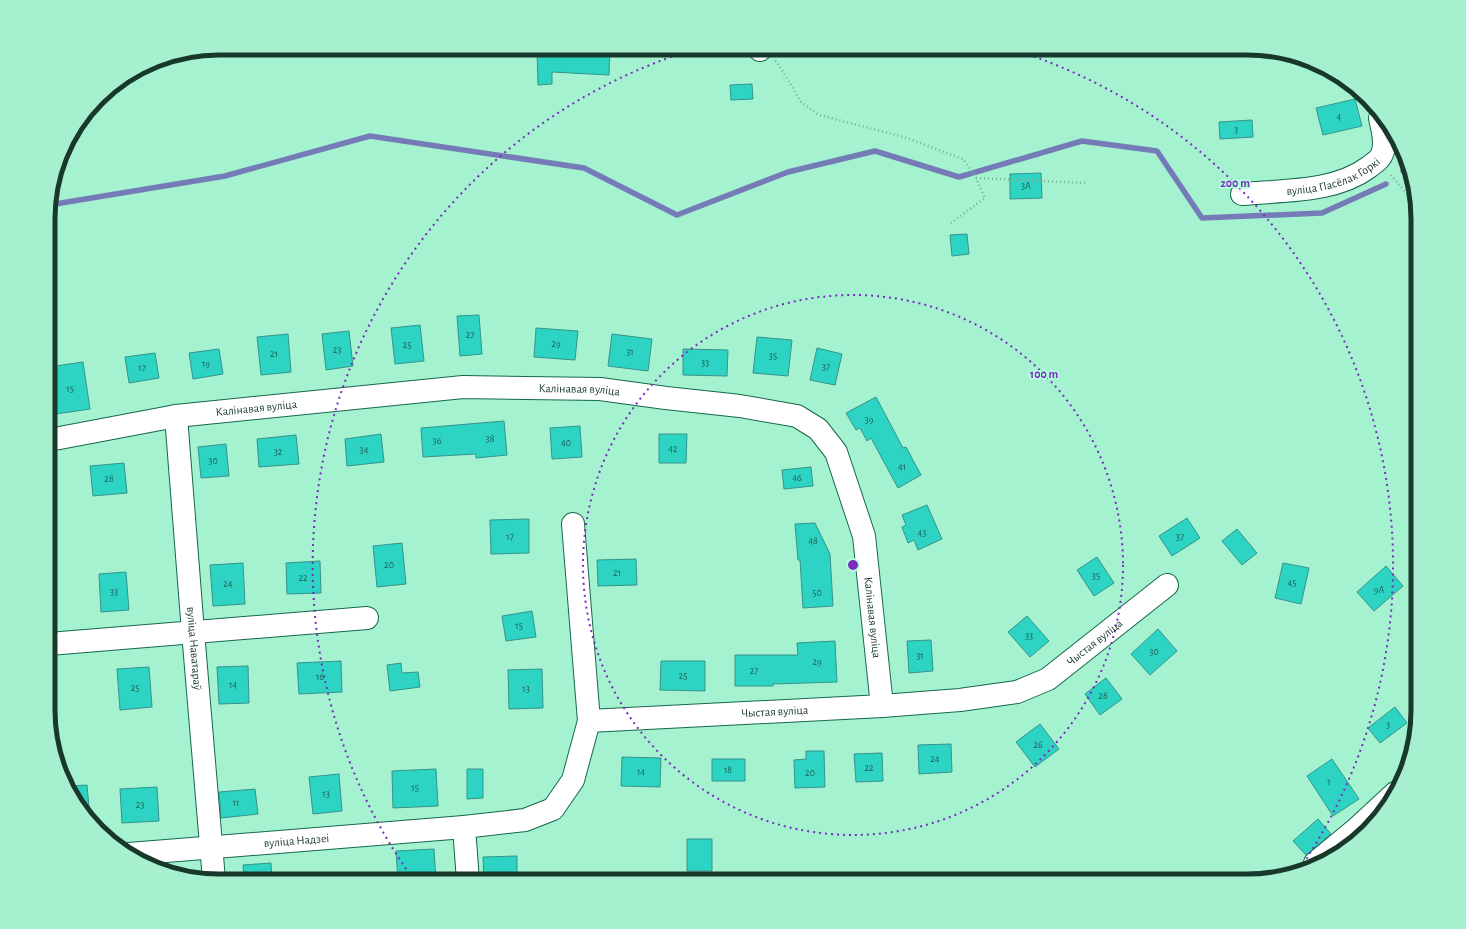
<svg xmlns="http://www.w3.org/2000/svg" width="1466" height="929" font-family="'Alegreya Sans',sans-serif">
  <style>
    .lines { fill: none; stroke-linecap: round; stroke-linejoin: round }
    .stream { stroke: #757bb7; stroke-width: 5.5 }
    .building { fill: #2dd3c3; stroke: #36948a }
    .minor-casing { stroke: #16684c; stroke-width: 24 }
    .path { stroke: #74b196; stroke-width: 2.5; stroke-dasharray: 1 3; stroke-linecap: butt }
    .minor { stroke: #fff; stroke-width: 22 }
    .ring { fill: none; stroke: #7b2cbf; stroke-width: 2; stroke-dasharray: 2 4 }
    .labels { text-anchor: middle; dominant-baseline: central; stroke-width: 3.5; stroke-linejoin: round; paint-order: stroke }
    .number-label { font-size: 10px; fill: #1e5f52 }
    .street-label { font-size: 12px; fill: #19382c; stroke: #b2ffdd }
    .rim { fill: none; stroke: #19382c; stroke-width: 5 }
    .centre { fill: #7b2cbf; stroke: #b2ffdd; stroke-width: 2 }
    .ring-label { font-size: 12px; text-anchor: middle; font-weight: bold; fill: #7b2cbf; stroke: #b2ffdd; stroke-width: 3.5; stroke-linejoin: round; paint-order: stroke }
  </style>
  <rect width="100%" height="100%" fill="#a5f2d0"/>
  <g class="lines">
    <path class="stream" d="M1403,171L1406,169
      M49,205L225,176L370,136L584,168L677,215L788,172L875,151L959,177L1082,141L1157,151L1202,218L1322,213L1386,184"/>
  </g>
  <path class="building" d="M537,48H610L609,75L552,72V84L538,85Z
    M752,84L753,99L731,100L730,85Z
    M1355,99L1362,126L1323,135L1316,108Z
    M1252,120L1253,137L1220,139L1219,122Z
    M1041,173L1042,198L1010,199V174Z
    M967,234L969,254L952,256L950,235Z
    M479,315L482,354L460,356L457,316Z
    M420,325L424,361L395,364L391,328Z
    M536,328L578,331L575,360L534,357Z
    M349,331L353,366L326,370L322,334Z
    M288,334L291,372L261,375L257,337Z
    M612,334L652,339L648,371L608,366Z
    M757,337L792,340L788,376L753,373Z
    M817,348L842,354L835,385L810,380Z
    M219,349L223,374L193,379L189,353Z
    M683,349L728,350L727,376L683,375Z
    M155,353L159,378L129,383L125,357Z
    M83,362L90,409L56,414L49,367Z
    M876,397L903,448L906,447L921,475L898,488L871,438L867,441L860,428L856,430L846,413Z
    M504,421L507,455L476,458V454L423,457L421,428Z
    M580,426L582,457L552,459L550,428Z
    M381,434L384,462L347,466L345,439Z
    M659,434H687L686,463H659Z
    M296,435L299,464L259,467L257,439Z
    M226,444L229,476L201,478L198,447Z
    M124,463L127,493L93,496L90,466Z
    M811,467L813,486L784,489L782,470Z
    M927,505L942,539L918,550L914,540L908,543L902,527L906,525L902,515Z
    M1187,518L1200,538L1172,556L1159,536Z
    M529,519V553L491,554L490,520Z
    M815,523L830,554L833,606L803,608L800,560H798L795,524Z
    M1237,529L1257,553L1242,565L1222,541Z
    M402,543L406,584L377,587L373,546Z
    M1097,557L1114,583L1094,596L1077,570Z
    M636,559L637,585L598,586L597,560Z
    M320,561L321,593L287,594L286,563Z
    M243,563L245,604L213,606L210,565Z
    M1283,563L1309,568L1301,604L1275,598Z
    M1386,566L1403,586L1374,611L1357,592Z
    M126,572L129,610L101,612L99,574Z
    M532,611L536,637L506,641L502,616Z
    M1027,616L1049,641L1030,657L1008,632Z
    M1158,629L1177,651L1150,675L1131,654Z
    M931,640L933,671L909,673L907,641Z
    M835,641L837,682L773,684V686H735V655H798L797,643Z
    M341,661L342,692L299,694L297,663Z
    M661,661H705V691L660,690Z
    M401,663L402,673L418,672L420,687L390,691L387,665Z
    M248,666L249,703L219,704L217,667Z
    M149,667L152,707L120,710L117,669Z
    M542,669L543,708L509,709L508,670Z
    M1106,678L1122,699L1100,715L1085,694Z
    M1395,707L1407,723L1380,743L1368,728Z
    M1040,724L1059,749L1035,767L1016,742Z
    M951,744L952,772L919,774L918,745Z
    M806,751H824L825,787L795,788L794,760L806,759Z
    M882,753L883,781L856,782L854,754Z
    M622,757L661,758L660,787L621,786Z
    M712,759H745V781H712Z
    M1332,759L1359,799L1333,816L1307,776Z
    M436,769L438,806L393,808L392,771Z
    M467,769H483V798L467,799Z
    M339,774L342,811L313,814L309,777Z
    M87,785L90,818L77,805L70,786Z
    M157,787L159,821L122,823L120,789Z
    M255,789L258,814L221,818L219,792Z
    M1318,819L1331,834L1306,855L1293,841Z
    M687,839H712V871H687Z
    M434,849L436,881H398L396,851Z
    M517,856V881H484L483,857Z
    M271,863L272,881H244L243,865Z"/>
  <g class="lines">
    <defs>
      <g id="minor">
        <path d="M760,48V50"/>
        <path id="s1" d="M1242,194C1284,190 1334,193 1369,167C1374,163 1380,160 1382,154C1387,143 1382,129 1380,118"/>
        <path id="s2" d="M176,416L193,632L214,880"/>
        <path id="s3" d="M49,440L176,416L463,387L600,389L666,398L740,406L797,416L818,429L836,452L864,536L882,706"/>
        <path d="M573,524L589,721"/>
        <path d="M49,644L367,618"/>
        <path id="s4" d="M129,854L464,827"/>
        <path d="M1315,863L1355,830L1395,793"/>
        <path id="s5" d="M468,881L464,827L525,820L553,809L573,780L589,721L882,706L960,700L1017,692L1048,679L1167,585"/>
      </g>
    </defs>
    <use href="#minor" class="minor-casing"/>
    <path class="path" d="M775,61L779,65L801,102L819,115L904,137L963,159L976,178L985,198L951,223
      M1391,175L1418,207
      M976,178L1085,183
      M1415,254L1417,208"/>
    <use href="#minor" class="minor"/>
  </g>
  <g class="ring">
    <circle cx="853" cy="565" r="270"/>
    <path d="M413 879A540 540 0 0 1 695 49M1011 49A540 540 0 0 1 1301 867"/>
  </g>
  <g class="labels">
    <g class="number-label">
      <text x="1339" y="117">4</text>
      <text x="1236" y="130">3</text>
      <text x="1026" y="186">3А</text>
      <text x="470" y="335">27</text>
      <text x="556" y="344">29</text>
      <text x="407" y="345">25</text>
      <text x="337" y="350">23</text>
      <text x="630" y="352">31</text>
      <text x="274" y="354">21</text>
      <text x="773" y="356">35</text>
      <text x="705" y="363">33</text>
      <text x="206" y="364">19</text>
      <text x="826" y="367">37</text>
      <text x="142" y="368">17</text>
      <text x="70" y="389">15</text>
      <text x="869" y="420">39</text>
      <text x="490" y="439">38</text>
      <text x="437" y="441">36</text>
      <text x="566" y="443">40</text>
      <text x="673" y="449">42</text>
      <text x="364" y="450">34</text>
      <text x="278" y="452">32</text>
      <text x="213" y="461">30</text>
      <text x="902" y="467">41</text>
      <text x="797" y="478">46</text>
      <text x="109" y="479">28</text>
      <text x="922" y="533">43</text>
      <text x="510" y="537">17</text>
      <text x="1180" y="537">37</text>
      <text x="813" y="541">48</text>
      <text x="389" y="565">20</text>
      <text x="617" y="573">21</text>
      <text x="1096" y="576">35</text>
      <text x="303" y="578">22</text>
      <text x="1292" y="583">45</text>
      <text x="228" y="584">24</text>
      <text x="1379" y="590">9А</text>
      <text x="114" y="592">33</text>
      <text x="817" y="593">50</text>
      <text x="519" y="626">15</text>
      <text x="1029" y="636">33</text>
      <text x="1154" y="652">30</text>
      <text x="920" y="656">31</text>
      <text x="817" y="662">29</text>
      <text x="754" y="671">27</text>
      <text x="683" y="676">25</text>
      <text x="320" y="677">16</text>
      <text x="233" y="685">14</text>
      <text x="135" y="688">25</text>
      <text x="526" y="689">13</text>
      <text x="1103" y="696">28</text>
      <text x="1388" y="725">3</text>
      <text x="1038" y="745">26</text>
      <text x="935" y="759">24</text>
      <text x="869" y="768">22</text>
      <text x="728" y="770">18</text>
      <text x="641" y="772">14</text>
      <text x="810" y="773">20</text>
      <text x="1329" y="782">1</text>
      <text x="415" y="788">15</text>
      <text x="326" y="794">13</text>
      <text x="236" y="803">11</text>
      <text x="140" y="805">23</text>
    </g>
    <g class="street-label">
      <text stroke="none"><textPath href="#s1" startOffset="94">вуліца Пасёлак Горкі</textPath></text>
      <text stroke="none"><textPath href="#s3" startOffset="534">Калінавая вуліца</textPath></text>
      <text stroke="none"><textPath href="#s3" startOffset="210">Калінавая вуліца</textPath></text>
      <text stroke="none"><textPath href="#s3" startOffset="978">Калінавая вуліца</textPath></text>
      <text stroke="none"><textPath href="#s5" startOffset="764">Чыстая вуліца</textPath></text>
      <text stroke="none"><textPath href="#s2" startOffset="233">вуліца Наватараў</textPath></text>
      <text stroke="none"><textPath href="#s5" startOffset="428">Чыстая вуліца</textPath></text>
      <text stroke="none"><textPath href="#s4" startOffset="168">вуліца Надзеі</textPath></text>
    </g>
  </g>
  <path d="M0 0H1466V929H0ZM219 55H1247A164 164 0 0 1 1411 219V710A164 164 0 0 1 1247 874H219A164 164 0 0 1 55 710V219A164 164 0 0 1 219 55Z" fill="#a6efcf" fill-rule="evenodd"/>
  <path class="rim" d="M219 55H1247A164 164 0 0 1 1411 219V710A164 164 0 0 1 1247 874H219A164 164 0 0 1 55 710V219A164 164 0 0 1 219 55Z"/>
  <circle cx="853" cy="565" r="6" class="centre"/>
  <g class="ring-label">
    <text x="1235" y="187">200 m</text>
    <text x="1044" y="378">100 m</text>
  </g>
</svg>
